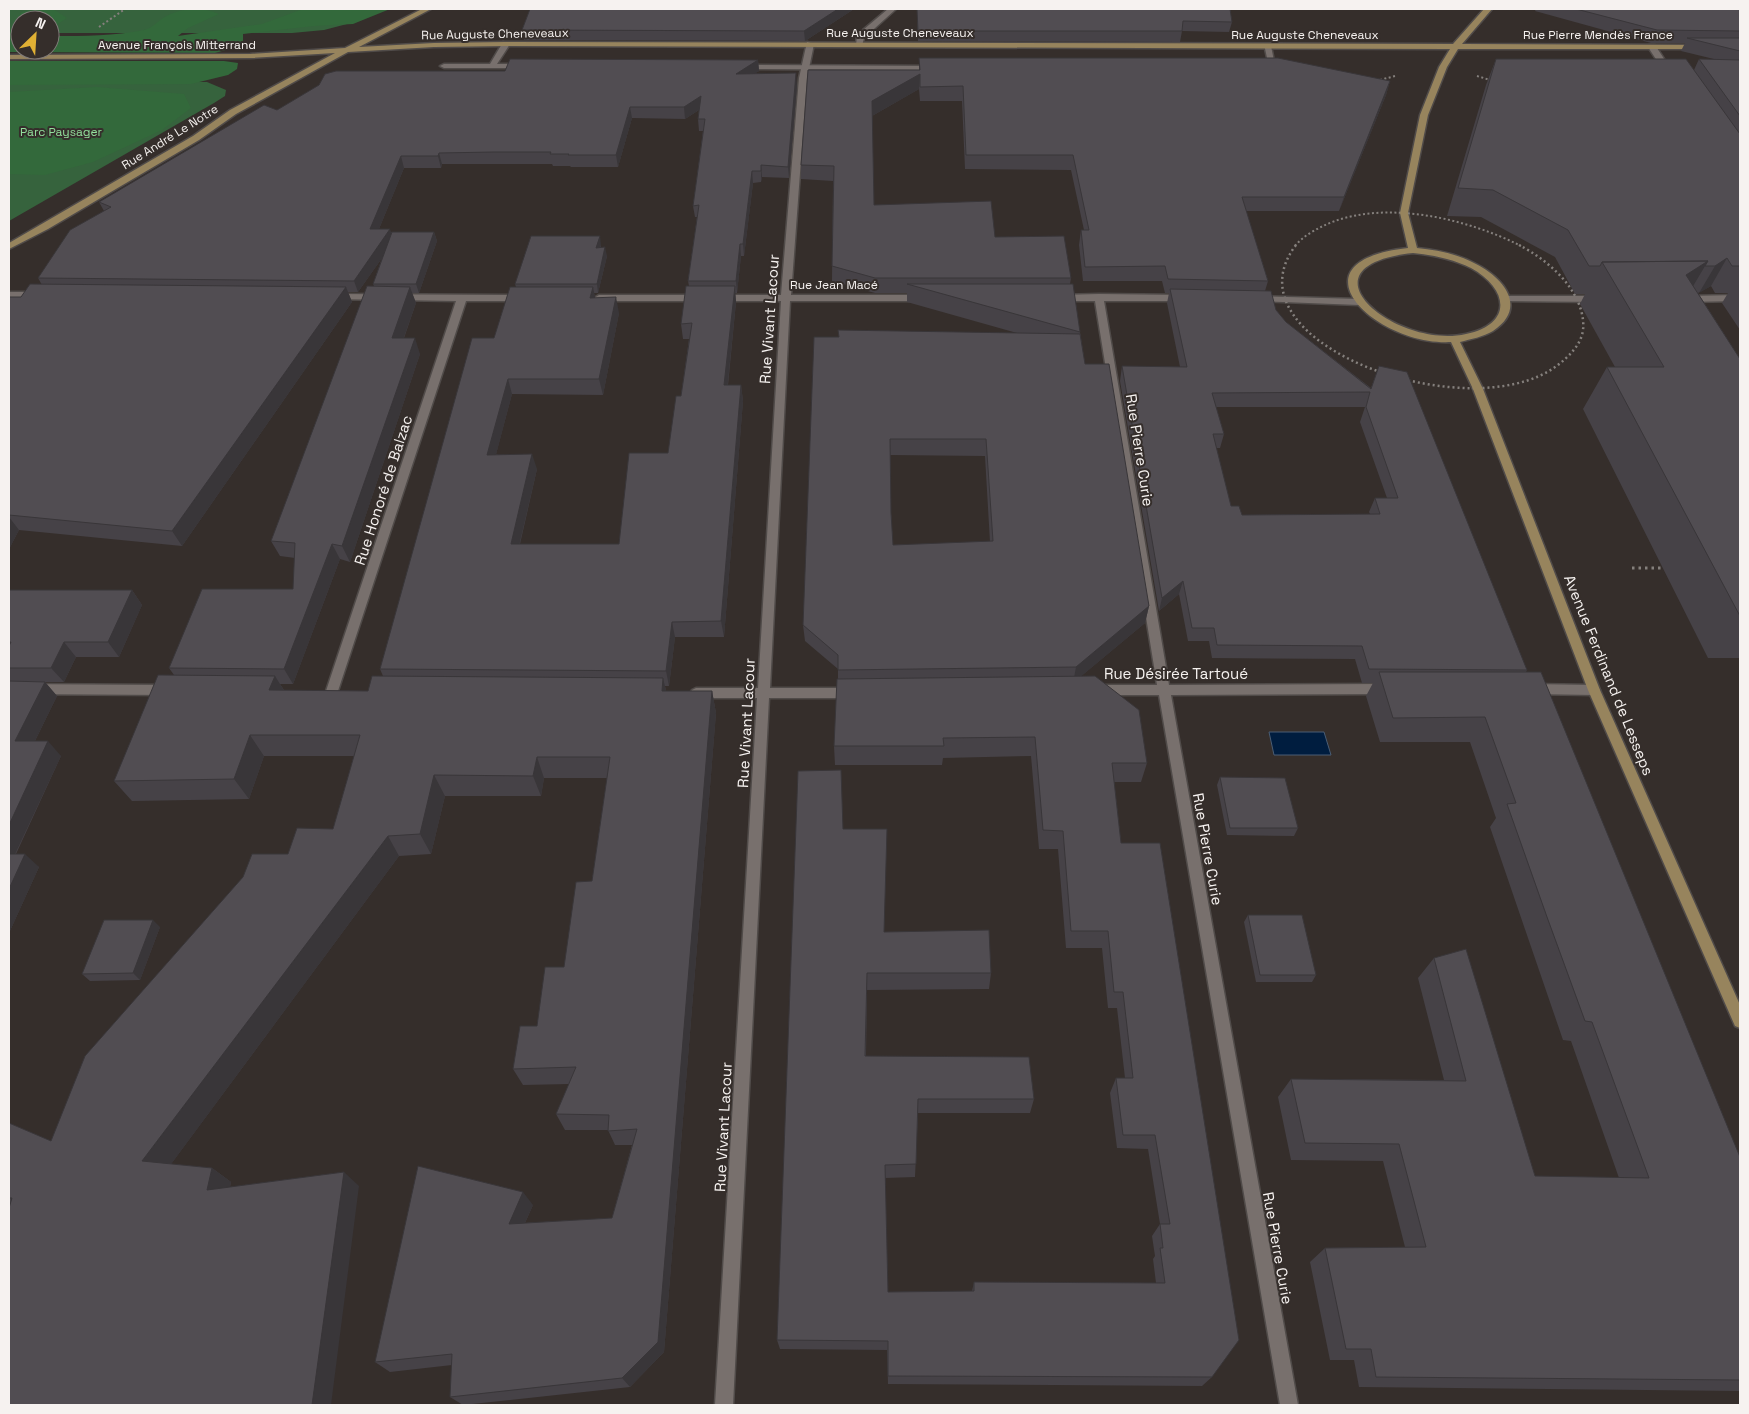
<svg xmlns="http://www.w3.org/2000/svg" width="1749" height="1414" font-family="'Space Grotesk',sans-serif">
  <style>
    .green { fill: #36633d }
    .forest { fill: #33693b }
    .water { fill: #001d3f; stroke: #4a5d74 }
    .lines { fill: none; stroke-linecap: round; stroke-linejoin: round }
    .lane-casing { stroke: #504b49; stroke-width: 3 }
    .street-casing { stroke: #504b49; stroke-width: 3 }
    .secondary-casing { stroke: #504b49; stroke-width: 3 }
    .path-far2 { stroke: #85807d; stroke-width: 2; stroke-dasharray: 2 2.5; stroke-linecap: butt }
    .path-far1 { stroke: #85807d; stroke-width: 2.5; stroke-dasharray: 2 3; stroke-linecap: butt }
    .path { stroke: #85807d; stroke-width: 3; stroke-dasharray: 2.5 4; stroke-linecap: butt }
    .lane { fill: #78706d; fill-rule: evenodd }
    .street { fill: #78706d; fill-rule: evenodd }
    .secondary { fill: #97845d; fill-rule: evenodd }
    .wall { fill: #464247; fill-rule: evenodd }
    .shaded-wall { fill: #393639 }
    .building { fill: #514d52; stroke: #393639; fill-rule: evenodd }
    .labels { text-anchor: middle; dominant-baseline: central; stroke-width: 4; stroke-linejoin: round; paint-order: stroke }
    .far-street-label { font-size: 12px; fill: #f6f2f0; stroke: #352e2b }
    .far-park-label { font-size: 12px; fill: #92e09c; stroke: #352e2b }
    .street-label { font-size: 15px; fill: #f6f2f0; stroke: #352e2b }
  </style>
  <rect width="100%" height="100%" fill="#352e2b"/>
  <path class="green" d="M9,9H380L347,24L324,30L292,33H50V20H20V33H9Z
    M9,81L207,82L226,90L225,96L214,103L9,221Z"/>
  <path class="forest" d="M53,9L67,18L50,29V20H20V50H50V34L54,36C85,36 114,36 144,30C151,29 157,22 163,18C180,8 201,6 219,14L188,28L178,36L262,24L303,9H390L353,24L314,26L243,34V45L215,53L9,52V31L14,29L21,12Z
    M9,61H224L238,63L237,69L228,75L191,84L9,85Z
    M97,87L184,94L191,108L162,130L93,162L45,175L9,174V92Z"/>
  <path class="water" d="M1269,732H1324L1331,755H1274Z"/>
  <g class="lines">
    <defs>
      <path id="lane" d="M503,42L510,44L497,64H526V68H444L440,66L444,64H490Z
        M1264,44L1271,46L1276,71H1268L1264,69L1269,67Z
        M740,65L935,66L939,68L935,70L743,69H740Z"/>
      <path id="street" d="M888,9H896L864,38L862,46H856L857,35Z
        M807,42L814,44L807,78L791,295H924L929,298L924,301H790L770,688H854L858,690L860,693L858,696L854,698H769L733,1405H715L757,698H696L692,696L690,693L692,690L696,688H758L781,301H599L594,298L599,295H781L799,78Z
        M1649,45H1655L1674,74L1673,76H1667L1648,47Z
        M9,292H39L44,295L39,298H9Z
        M334,294L522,295L527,298L522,301H466L338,691L336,694H328L326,691L456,301L331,299V295Z
        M1099,294L1184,295L1189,298L1184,301H1104L1169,685L1386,684L1390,686L1392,689L1390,692L1386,694L1171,695L1298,1405H1280L1159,695H1096L1092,693L1090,690L1092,687L1096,685H1157L1095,301H1059L1054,298L1059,295Z
        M1740,295V301L1685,302L1680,299L1685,296Z
        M1257,296L1359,299L1364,302L1359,305L1254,301L1252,299Z
        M1505,296H1600L1605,299L1600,302L1502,301L1500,299Z
        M9,684L169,685L173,687L175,690L173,693L169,695L9,694Z
        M1531,684L1594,685L1598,687L1600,690L1598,693L1594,695L1531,694L1527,692L1525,689L1527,686Z"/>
      <path id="secondary" d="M422,9H431L359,47L434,43L506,42L1453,44L1484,9H1492L1462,44L1703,45V49H1458L1447,67L1428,115L1408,213L1417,248C1437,250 1458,254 1476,264C1504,278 1528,308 1493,331C1483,337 1471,339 1460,342L1483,389L1600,690L1740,1005V1028L1735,1026L1588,690L1473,389L1451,342C1376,346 1286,261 1408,248L1400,213L1420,115L1439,67L1450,49L506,46L434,47L348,52L236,114L199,140L48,229L9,249V243L193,136L230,110L335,53L250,58L9,59V55L250,54L345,48ZM1413,253C1433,255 1453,259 1471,268C1509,289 1513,324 1466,334C1397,350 1292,266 1413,253Z"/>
    </defs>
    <use href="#lane" class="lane-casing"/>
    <use href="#street" class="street-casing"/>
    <use href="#secondary" class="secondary-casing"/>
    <path class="path-far2" d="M99,27L125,9
      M1477,76L1490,80
      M1380,80L1395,76
      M1295,246C1302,237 1313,231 1323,226C1381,198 1466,218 1521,246"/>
    <path class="path-far1" d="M1296,245C1219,345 1484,437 1565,359C1577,348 1585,337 1583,320C1579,286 1546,259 1519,245"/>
    <path class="path" d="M1632,568H1667"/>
    <use href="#lane" class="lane"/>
    <use href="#street" class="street"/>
    <use href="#secondary" class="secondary"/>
  </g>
  <path class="wall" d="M530,9H854L805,41L524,40L522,30Z
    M917,9H1230L1232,22L1229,32L1182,31L1180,42L918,41Z
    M1536,9H1740V330L1722,303L1728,293H1715L1711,286L1698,293L1740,359V658H1708L1583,409L1607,367H1615L1580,304L1585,294H1575L1555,257L1481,217L1447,216L1486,85L1496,59L1694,70L1699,59L1718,60L1681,51L1685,43H1651L1535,11Z
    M919,58L1390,81L1386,95L1339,211H1246L1268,281L1265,291L1276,310L1286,322L1371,388L1379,366L1527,670L1526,672L1740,1157V1391L1359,1387L1354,1360H1330L1310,1262L1325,1248L1405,1247L1383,1161L1291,1160L1278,1097L1291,1079L1444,1080L1418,978L1434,958L1535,1176L1619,1178L1571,1041L1563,1040L1528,938L1490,827L1496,818L1470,742H1380L1366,696L1373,683H1362L1355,659L1212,658L1209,641H1188L1179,594L1159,611L1120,381L1122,366L1180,367L1167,303L1169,293H1165L1162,281H1083L1079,245L1081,230H1084L1071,170L965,169L962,101H920L919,89L872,116L874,205L995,237L1071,278L1070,284L1080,332L1085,364L1149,606L1145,623L1080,677L1147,763L1141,782H1114L1121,843L1212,1377L1202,1386L888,1384L887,1350L780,1349L777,1340L843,829L884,932L991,973L989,989L867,990L866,1056L1034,1099L1030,1113H918L915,1177L885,1178L888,1292L972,1291L974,1282L1156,1283L1153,1259L1155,1256L1152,1236L1160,1224L1148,1149L1117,1148L1110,1093L1116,1078H1125L1117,1008H1108L1102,948H1066L1058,849H1039L1031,756L943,758L942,765H835L834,746L838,679V669L805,641L803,625L839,337L1017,333L907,302V293H875L832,281L833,181L801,179V165L919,70ZM1216,407H1365L1360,422L1387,498H1375L1369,512L1370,514L1242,515L1231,506L1216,448H1220L1224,434ZM890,455L985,456L990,542L893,545L891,513Z
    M758,60L759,71L755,73L797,85L789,178L762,177L761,182L753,183L744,256H741L737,293H735L736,302L728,385H741L743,401L724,637H675L669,686H665L666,691H712L716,713L664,1352L630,1387L463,1405L450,1397L452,1365L390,1372L375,1362L533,1205L525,1223L612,1218L632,1145H615L608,1130H565L556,1114L569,1084L523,1085L513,1069L537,1026L564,967L592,881L607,778H544L541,796H445L431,854L399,856L171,1164L212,1168L231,1182L230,1187L359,1186L9,1405V1123L51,1141L288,854L333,829L354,756H264L249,799L132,801L114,781L174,675L169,668L293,589L295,558L280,556L271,541L374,286L373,284L382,258L358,292H348L352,302L182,546L19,530L9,549V297H21L42,285L38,278L104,211L99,202L277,110L505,71ZM699,110L698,119L699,131H703L693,206L695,217H697L688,281L689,286L681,324L683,339H689L681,396L668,453L619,544H520L537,469L496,454L512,394L603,395L619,313L595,298L594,293H598L607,256L601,247V245L515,284L516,287L494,338L380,669L383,676L368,691L284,690L280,684H293L340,559L350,562L420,354L404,338L416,303L412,293H419L437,241L434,232H392L379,229L404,168H441L442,164H552L553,166H570L571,167H618L632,118L685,119Z
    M9,590H132L142,605L119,657H76L64,682H45L57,696L35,741L61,756L16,854L39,867L9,933L10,681L9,680Z
    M1220,777L1298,828L1294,836L1227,835L1217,785Z
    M1248,915L1316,975L1312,982H1256L1244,922Z
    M160,927L140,980L90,981L82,974Z"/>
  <path class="shaded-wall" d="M838,9H854L805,41L804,31Z
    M758,60L759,71L737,85L736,74Z
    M796,73L797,85L789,178L788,167Z
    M920,74L919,89L872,116V101Z
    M1390,81L1386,95L1339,211L1344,197Z
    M701,96L702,108L685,119L684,107Z
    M630,107L632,118L618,167L616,155Z
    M439,153L442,164L441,168L438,156Z
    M401,156L404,168L374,241L370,229Z
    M761,165L762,177L761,182Z
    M752,171L753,183L744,256L743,244Z
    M390,229L394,241L358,292L354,281Z
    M434,232L437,241L419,293L416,284Z
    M600,236L601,245L598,257L596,248Z
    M740,244L741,256L737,293L736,281Z
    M605,247L607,256L598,293L597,284Z
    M1727,258L1711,286L1699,293L1715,266Z
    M1708,261L1683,303L1686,275Z
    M735,286L736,302L726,401L724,385Z
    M346,287L352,302L182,546L172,531Z
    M410,287L416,303L398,354L392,338Z
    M593,287L596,302L590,298Z
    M616,297L619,313L603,395L599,379Z
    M415,338L420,354L350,562L342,546Z
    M508,379L512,394L492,470L487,455Z
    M741,385L743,401L724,637L721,621Z
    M532,454L537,469L516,559L511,544Z
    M9,517L19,530L9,549Z
    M332,544L340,559L293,684L284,669Z
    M1183,581L1179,594L1159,611L1162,598Z
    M132,590L142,605L119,657L108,642Z
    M1149,606L1145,623L1073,683L1076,667Z
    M672,622L675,637L669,686L666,671Z
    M64,642L76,657L64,682L51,668Z
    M275,676L288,697L269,690Z
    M663,678L668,699L662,691Z
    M45,682L57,696L28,755L15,741Z
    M712,691L716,713L664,1352L630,1387L622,1378Z
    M250,735L264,756L249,799L234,779Z
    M48,741L61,756L9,867V825Z
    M537,757L544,778L541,796L533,776Z
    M434,775L445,796L431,854L420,834Z
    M388,836L399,856L163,1175L142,1161Z
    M25,854L39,867L9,933V889Z
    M153,920L160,927L140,980L133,973Z
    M212,1168L231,1182L226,1203L207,1190Z
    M344,1172L359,1186L331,1405H312Z
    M523,1192L533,1205L519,1236L509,1224Z"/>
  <path class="building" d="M530,9H838L804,31L522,30Z
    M917,9H1230L1232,22L1183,21L1182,31H918Z
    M1576,9H1740V31L1657,30Z
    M1687,38H1740V51Z
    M919,58H1278L1390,81L1344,197H1242L1268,281L1168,279L1165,266L1085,267L1081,230H1089L1073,155H966L963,86L920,87V74L872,101L874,205L991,201L995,237L1064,236L1071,278H875L832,266L834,166L801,165L808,70H920Z
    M510,59L758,60L736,74L796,73L788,167L761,165V171H752L743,244H740L736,281H688L699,205L693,206L705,119H698L701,96L684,107H630L616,155H568L569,154H550L551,152H493L439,153L438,156H401L370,229H390L354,281L38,278L70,230L111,207L99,202L264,105L277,110L319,85L325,74L336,71H505Z
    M1496,59H1686L1740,134V266H1732L1727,258L1715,266H1705L1708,261L1602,262L1600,266H1589L1568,230L1493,190L1458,188Z
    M1699,59L1740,60V116Z
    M392,232H434L416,284H373Z
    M531,236H600L596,248L605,247L597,284H515Z
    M1708,261L1686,275L1740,359V616L1607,367H1664L1602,262Z
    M30,284L346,287L172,531L9,515V297H21Z
    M907,284H1073L1080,332Z
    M367,286L410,287L392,338H415L342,546L332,544L284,669L169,668L202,589H293L295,543L271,541Z
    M686,286H735L724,385H741L721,621L672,622L666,671L380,669L472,338H494L510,287H593L590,298L616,297L599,379H508L487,455L532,454L511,544H619L629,453H668L676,396H681L692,323L681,324Z
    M1170,289L1271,291L1276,310L1286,322L1371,389L1379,366L1407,372L1527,670L1369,669L1362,646L1217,645L1214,628H1192L1183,581L1162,598L1122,366L1187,367ZM1370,392L1366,407L1398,498H1375L1380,514L1242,515L1239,506H1231L1213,434H1224L1212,393Z
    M838,330L1080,334L1085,364H1109L1149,606L1076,667L838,670V655L803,625L814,337H839ZM890,439H986L993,541L893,545L891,513Z
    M9,590H132L108,642H64L51,668H9V646L11,642H9Z
    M1379,672H1541L1740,1157V1380L1376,1377L1371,1349H1346L1325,1248L1426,1247L1399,1144L1305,1143L1291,1079L1466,1081L1434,958L1466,949L1535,1176L1649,1178L1592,1022L1585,1021L1547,917L1507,804L1516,803L1485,717L1393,718Z
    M158,675L275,676L269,690L368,691L372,676L663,678L662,691H712L658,1342L622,1378L450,1397L452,1354L375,1362L418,1166L523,1192L509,1224L612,1218L637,1129L608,1131L609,1115L556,1114L576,1067L513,1069L520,1026H537L545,967H564L576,882L592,881L610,757H537L533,776L434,775L420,834L388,836L142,1161L212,1168L207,1190L344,1172L312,1405H9V1208L12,1198H9V1123L51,1141L85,1056L243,877L252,854H288L297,828L333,829L360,735H250L234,779L114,781Z
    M1095,676L1139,710L1147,763H1112L1121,843H1160L1239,1340L1212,1377L888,1376V1341L777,1340L798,771L841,770L843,829H887L884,932L989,930L991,973H867L865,1056L1029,1057L1034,1099H918L916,1164L885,1165L888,1292L974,1291V1282L1165,1283L1160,1248H1163L1160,1224H1170L1155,1135H1123L1116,1078H1133L1123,992H1114L1108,931H1071L1063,831L1043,830L1035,737L943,738L944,746H834L837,679Z
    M9,681L45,682L15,741H48L9,825Z
    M1220,777L1285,778L1298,828H1230Z
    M9,854H25L9,889Z
    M1248,915H1302L1316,975H1260Z
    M104,920H153L133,973L82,974Z"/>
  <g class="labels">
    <g class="far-street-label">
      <text x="900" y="33">Rue Auguste Cheneveaux</text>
      <text transform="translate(495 34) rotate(-1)">Rue Auguste Cheneveaux</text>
      <text x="1305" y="35">Rue Auguste Cheneveaux</text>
      <text x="1598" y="35">Rue Pierre Mendès France</text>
      <text x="177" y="45">Avenue François Mitterrand</text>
      <text transform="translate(170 137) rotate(-32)">Rue André Le Notre</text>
      <text x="834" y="285">Rue Jean Macé</text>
    </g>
    <g class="far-park-label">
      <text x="61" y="132">Parc Paysager</text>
    </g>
    <g class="street-label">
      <text transform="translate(769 319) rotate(-86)">Rue Vivant Lacour</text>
      <text transform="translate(1140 450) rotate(81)">Rue Pierre Curie</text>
      <text transform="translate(383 490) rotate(-72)">Rue Honoré de Balzac</text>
      <text x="1176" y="673">Rue Désirée Tartoué</text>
      <text transform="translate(1609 675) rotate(68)">Avenue Ferdinand de Lesseps</text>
      <text transform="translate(746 723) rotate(-87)">Rue Vivant Lacour</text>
      <text transform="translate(1208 849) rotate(80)">Rue Pierre Curie</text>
      <text transform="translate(723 1127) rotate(-87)">Rue Vivant Lacour</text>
      <text transform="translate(1278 1248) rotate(80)">Rue Pierre Curie</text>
    </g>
  </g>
  <rect width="1749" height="1414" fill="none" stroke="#f6f2f0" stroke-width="20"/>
  <g transform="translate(35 35) rotate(25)"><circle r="24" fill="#352e2b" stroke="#827c7a"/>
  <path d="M0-4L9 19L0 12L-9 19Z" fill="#e0b034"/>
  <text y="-8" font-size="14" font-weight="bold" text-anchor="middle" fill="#f6f2f0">N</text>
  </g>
</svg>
